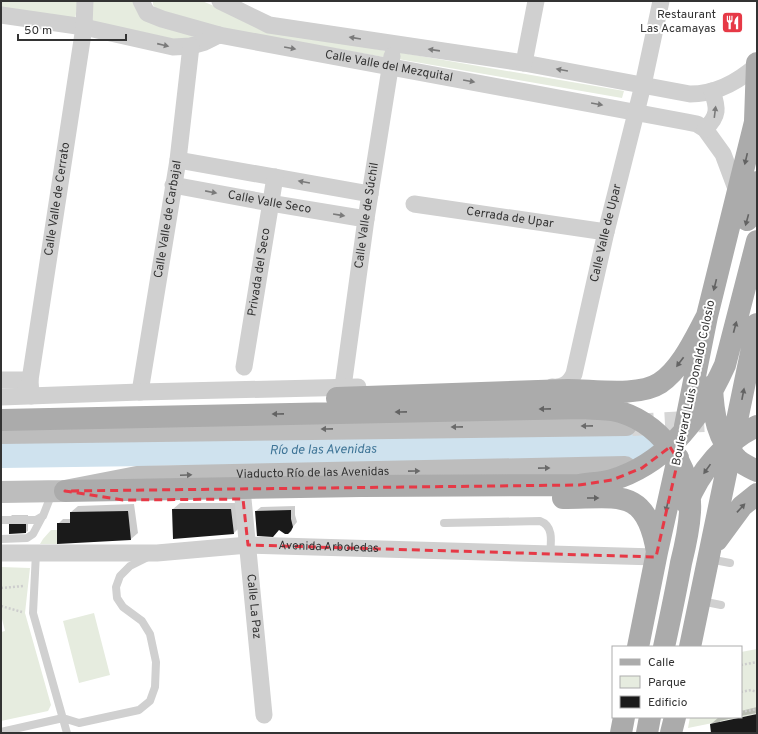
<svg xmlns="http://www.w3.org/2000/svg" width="758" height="734" font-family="Overpass,sans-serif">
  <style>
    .green { fill: #e6ecdf }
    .shadow { fill: #0003 }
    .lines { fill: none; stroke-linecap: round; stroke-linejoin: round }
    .river { stroke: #cfe2ee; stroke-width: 26 }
    .building { fill: #1a1a1a }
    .secondary-tunnel { stroke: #d6d6d6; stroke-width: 22; stroke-dasharray: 22 11; stroke-linecap: butt }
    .path { stroke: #cdcdcd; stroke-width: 2.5; stroke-dasharray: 2 2; stroke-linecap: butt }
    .lane { stroke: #d0d0d0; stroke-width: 8 }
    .street { stroke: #d0d0d0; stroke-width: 17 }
    .secondary { stroke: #bdbdbd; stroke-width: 22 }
    .primary { stroke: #ababab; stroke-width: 22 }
    .oneway { fill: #7a7a7a }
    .oneway2 { fill: #636363 }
    .oneway3 { fill: #6a6a6a }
    .marked { fill: none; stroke: #e63946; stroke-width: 3; stroke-dasharray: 8 5; stroke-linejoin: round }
    .labels { text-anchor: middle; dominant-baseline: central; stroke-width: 4; stroke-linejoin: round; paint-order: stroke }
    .poi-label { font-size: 12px; fill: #333; stroke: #fff; text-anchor: end }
    .street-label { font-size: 12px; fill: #333; stroke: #fff }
    .water-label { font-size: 13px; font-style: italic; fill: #3f7597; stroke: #fff }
  </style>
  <rect width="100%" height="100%" fill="#fff"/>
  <path class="green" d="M1,1H78L75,20L1,11Z
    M90,1H134L193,34L192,40L171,43L89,23Z
    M153,1H202L270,29L386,51L384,57L252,34L161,14L153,5Z
    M397,52L624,91L622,98L398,59Z
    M51,530H58L57,544H40L43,539Z
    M1,567L30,568L25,613L51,705L48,711L1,721V632L5,631L1,615Z
    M94,613L110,675L79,683L63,621Z
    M757,649V714L688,728L690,717H741V652Z"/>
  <path class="shadow" d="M180,503H237L241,526L234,533L173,509Z
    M134,504L138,533L131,539L58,524L63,519H71V512L78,506Z
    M295,506V515L297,522L292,528L256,511L261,507Z
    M12,515H28V531L26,532L10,517Z
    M757,707V713L741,716V711Z
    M757,715V733H712L711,724L719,717H737L720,721V723Z"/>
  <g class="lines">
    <path class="river" id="s1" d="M1,455L644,446"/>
  </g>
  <path class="building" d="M172,509H231L234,534L173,539Z
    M291,510V519L293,527L291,531L288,534H285L279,530L273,537L257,536L255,511Z
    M128,511L131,540L57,544V523H70V512Z
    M26,516V533L9,534V517Z
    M757,714V733H711L710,724Z"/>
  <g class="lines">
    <path class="secondary-tunnel" d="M632,425L704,421"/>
    <path class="path" d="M1,588L24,586
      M1,606L22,612
      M741,665L757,662
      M741,692L751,690L757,692
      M741,712L757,709"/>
    <path class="lane" d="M1,520H36L43,516L52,493
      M444,523L540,521C554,526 551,542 550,554
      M1,539L27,538L33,534L42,517
      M36,553L33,613L67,733
      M709,559L730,563
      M701,601L721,605
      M1,732L63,718L79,723L139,710L150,701L155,687L156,662L150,634L142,621L123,607L117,598L116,587L120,576L130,566L148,557"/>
    <g class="street">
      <path d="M141,1L147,13L162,19L219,35"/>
      <path d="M220,1L269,25L524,63L690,94C715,94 738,82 757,65"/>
      <path id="s2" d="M1,15L84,27L173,47L191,46L205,42L219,35L687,122L697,124L705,129L723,154L738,194"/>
      <path d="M524,63L536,1"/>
      <path d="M705,129C719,116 718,108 712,91"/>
      <path d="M178,160L370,194"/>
      <path id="s3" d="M173,185L270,203L366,219"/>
      <path id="s4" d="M414,204L606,232"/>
      <path id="s5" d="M244,367L275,177"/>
      <path d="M1,380H30"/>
      <path id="s6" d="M343,387L366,219L392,56"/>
      <path id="s7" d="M552,387C563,388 569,384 574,374L606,232L643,85L661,1"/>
      <path id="s8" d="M140,392L178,160L191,46"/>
      <path id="s9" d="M31,396L30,380L84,27L85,1"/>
      <path d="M1,397L140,392L358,387"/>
      <path id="s10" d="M243,499L264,715"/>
      <path id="s11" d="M1,553H157L248,545L656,557"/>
    </g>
    <g class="secondary">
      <path d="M1,433L626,425"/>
      <path id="s12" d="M1,492L65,491L137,477L625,467"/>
    </g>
    <path class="primary" d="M755,121L757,63
      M747,220L757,182
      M712,386C713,413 717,441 738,460C744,465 751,468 757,471
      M337,398C414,395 491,393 568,390C594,390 639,397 660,383C682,368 695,338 707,316
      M1,420L584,408C593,409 603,409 612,410C658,419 693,465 690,512C689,529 685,547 681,563C676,591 670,619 664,647
      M685,426L707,316L757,114
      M65,491L361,486L579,485C590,483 602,483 612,480C668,463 702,416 725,365L757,241
      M563,498C618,498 646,486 657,552
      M687,504C699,472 726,440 757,426
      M717,540L742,506L757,494
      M638,647L657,552L678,458
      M690,647L757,324
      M621,733L624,717
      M647,733L650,717
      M671,733L675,717"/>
  </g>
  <defs><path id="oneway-solid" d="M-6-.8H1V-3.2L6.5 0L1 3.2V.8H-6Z"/></defs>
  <g class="oneway">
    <use href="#oneway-solid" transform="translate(355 38) rotate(-171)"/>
    <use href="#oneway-solid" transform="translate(163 45) rotate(13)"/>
    <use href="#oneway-solid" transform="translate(290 48) rotate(10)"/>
    <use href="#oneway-solid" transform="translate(434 50) rotate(-172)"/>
    <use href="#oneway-solid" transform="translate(562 70) rotate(-170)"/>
    <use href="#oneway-solid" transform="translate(469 81) rotate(10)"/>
    <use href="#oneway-solid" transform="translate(597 104) rotate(10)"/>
    <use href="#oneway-solid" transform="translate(715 112) rotate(-83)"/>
    <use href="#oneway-solid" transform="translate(304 182) rotate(-170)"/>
    <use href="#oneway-solid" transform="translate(211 192) rotate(11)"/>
    <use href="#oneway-solid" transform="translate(339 215) rotate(9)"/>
  </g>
  <g class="oneway2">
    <use href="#oneway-solid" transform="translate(746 159) rotate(103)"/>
    <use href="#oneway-solid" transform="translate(747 220) rotate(105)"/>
    <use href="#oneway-solid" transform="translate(715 285) rotate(104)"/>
    <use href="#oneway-solid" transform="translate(735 327) rotate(-75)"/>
    <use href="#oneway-solid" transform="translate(680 362) rotate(127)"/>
    <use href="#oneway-solid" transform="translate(743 394) rotate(-79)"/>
    <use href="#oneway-solid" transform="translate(545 409) rotate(179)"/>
    <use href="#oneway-solid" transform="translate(401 412) rotate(179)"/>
    <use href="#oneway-solid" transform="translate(278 414) rotate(179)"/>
    <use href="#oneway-solid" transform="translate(707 469) rotate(125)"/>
    <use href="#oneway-solid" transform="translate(593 498)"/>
    <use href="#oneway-solid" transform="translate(667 506) rotate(103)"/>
    <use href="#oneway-solid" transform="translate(741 508) rotate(-47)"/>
  </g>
  <g class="oneway3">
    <use href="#oneway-solid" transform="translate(587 426) rotate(179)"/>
    <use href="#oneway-solid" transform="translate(457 427) rotate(179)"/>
    <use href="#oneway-solid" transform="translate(327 429) rotate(179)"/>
    <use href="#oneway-solid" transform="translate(544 468) rotate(-1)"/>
    <use href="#oneway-solid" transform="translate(414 471) rotate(-1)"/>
    <use href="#oneway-solid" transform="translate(186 475) rotate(-2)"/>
  </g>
  <path class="marked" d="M670,447L678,460L656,557L248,545L243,499L123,500L65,491L579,485L612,480L642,468Z"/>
  <defs>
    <symbol id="restaurant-square" viewBox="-11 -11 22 22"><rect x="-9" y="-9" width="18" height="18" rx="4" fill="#e63946" stroke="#fff"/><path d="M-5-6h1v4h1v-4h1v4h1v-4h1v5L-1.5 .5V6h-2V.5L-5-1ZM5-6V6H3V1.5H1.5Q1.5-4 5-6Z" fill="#fff"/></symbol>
  </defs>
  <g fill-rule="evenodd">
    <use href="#restaurant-square" x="720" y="10" width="25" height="25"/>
  </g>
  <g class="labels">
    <g class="poi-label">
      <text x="716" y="15">Restaurant<tspan x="716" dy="14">Las Acamayas</tspan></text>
    </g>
    <g class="street-label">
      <text stroke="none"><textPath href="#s2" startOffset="396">Calle Valle del Mezquital</textPath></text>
      <text stroke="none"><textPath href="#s9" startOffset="199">Calle Valle de Cerrato</textPath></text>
      <text stroke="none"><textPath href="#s3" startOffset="98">Calle Valle Seco</textPath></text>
      <text stroke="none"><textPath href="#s6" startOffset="173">Calle Valle de Súchil</textPath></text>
      <text stroke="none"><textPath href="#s4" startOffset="97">Cerrada de Upar</textPath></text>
      <text stroke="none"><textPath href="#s8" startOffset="175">Calle Valle de Carbajal</textPath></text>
      <text stroke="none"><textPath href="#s7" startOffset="172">Calle Valle de Upar</textPath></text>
      <text stroke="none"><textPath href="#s5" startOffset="96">Privada del Seco</textPath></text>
      <text transform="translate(694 383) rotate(-78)">Boulevard Luis Donaldo Colosio</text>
      <text stroke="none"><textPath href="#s12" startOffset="313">Viaducto Río de las Avenidas</textPath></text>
      <text stroke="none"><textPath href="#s11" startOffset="328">Avenida Arboledas</textPath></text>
      <text stroke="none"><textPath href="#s10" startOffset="108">Calle La Paz</textPath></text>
    </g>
    <g class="water-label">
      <text stroke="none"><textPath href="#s1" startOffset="322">Río de las Avenidas</textPath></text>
    </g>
  </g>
  <rect width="758" height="734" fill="none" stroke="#333333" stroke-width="4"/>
  <rect x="612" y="646" width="130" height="72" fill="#ffffff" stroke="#adadad"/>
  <rect x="620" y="659" width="20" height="6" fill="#ababab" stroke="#adadad"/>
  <text x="648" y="666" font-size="12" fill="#333333">Calle</text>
  <rect x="620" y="676" width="20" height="12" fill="#e6ecdf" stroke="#adadad"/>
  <text x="648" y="686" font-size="12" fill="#333333">Parque</text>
  <rect x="620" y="696" width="20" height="12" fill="#1a1a1a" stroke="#adadad"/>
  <text x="648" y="706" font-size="12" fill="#333333">Edificio</text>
  <path d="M18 34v6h108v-6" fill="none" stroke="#333333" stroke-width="2"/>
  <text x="24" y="34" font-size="12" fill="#333333" stroke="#ffffff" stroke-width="3" paint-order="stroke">50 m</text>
</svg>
